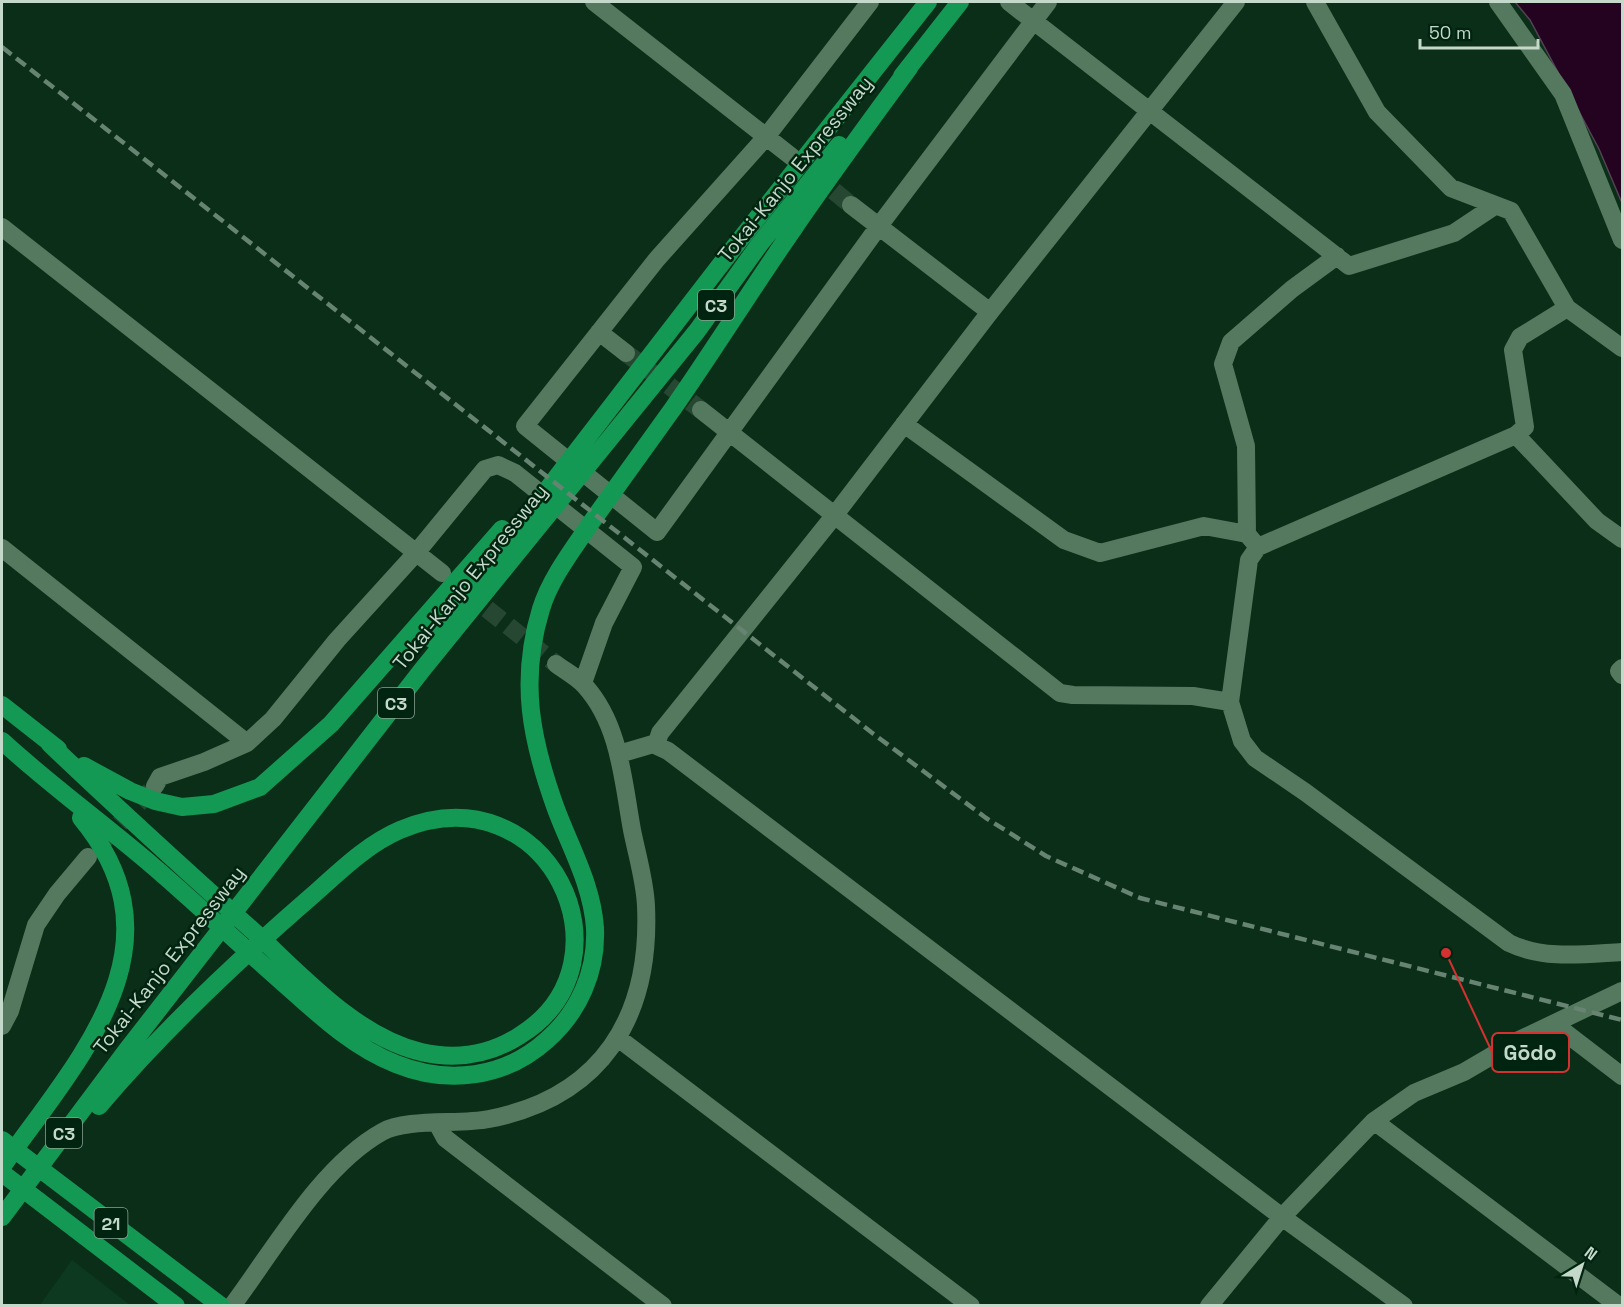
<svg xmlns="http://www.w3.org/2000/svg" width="1624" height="1307" font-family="'Space Grotesk',sans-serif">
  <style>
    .built { fill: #0c391f }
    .water { fill: #240320; stroke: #544353; stroke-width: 1.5 }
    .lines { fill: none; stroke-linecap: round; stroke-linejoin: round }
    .minor-tunnel { stroke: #264833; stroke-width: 18; stroke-dasharray: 18 9; stroke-linecap: butt }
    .minor { stroke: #54795f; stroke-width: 18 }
    .highway { stroke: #149954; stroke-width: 18 }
    .rail { stroke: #678371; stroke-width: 4.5; stroke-dasharray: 12 6; stroke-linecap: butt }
    .labels { text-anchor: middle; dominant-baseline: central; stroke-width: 5; stroke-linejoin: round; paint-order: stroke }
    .shield { fill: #00240f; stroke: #8aa392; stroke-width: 1.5 }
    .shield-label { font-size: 18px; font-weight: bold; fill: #c5d9ca }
    .street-label { font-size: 20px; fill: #c5d9ca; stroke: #00240f }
    .leader { fill: none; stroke: #d53130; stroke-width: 2 }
    .callout-dot { fill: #d53130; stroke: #00240f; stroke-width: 2 }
    .callout { fill: #00240f; stroke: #d53130; stroke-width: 2 }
    .callout-label { font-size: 21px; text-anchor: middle; font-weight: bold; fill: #c5d9ca }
  </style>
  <rect width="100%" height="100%" fill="#0a2e18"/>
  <path class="built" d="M72,1260L130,1305H40Z"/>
  <path class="water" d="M1515,2H1622V203L1599,149L1530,20Z"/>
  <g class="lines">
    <path class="minor-tunnel" d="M813,174L851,205
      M626,353L701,410
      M466,592L556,664
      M101,843L154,787"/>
    <path class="minor" d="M594,2L792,157
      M870,2L766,137L657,259L525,426L657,532L879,226L1048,2
      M1009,2L1349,266L1454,233L1496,205
      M1315,2L1377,112L1451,188L1511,211L1567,308L1622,348
      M1498,2L1563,94L1622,240
      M851,205L990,312
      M2,227L442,573
      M599,332L626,353
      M701,410L1060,693L1073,695L1193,696L1230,702
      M904,424L1064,540L1100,553L1204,526L1247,534L1258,547
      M1516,435L1525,427L1513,350L1520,337L1567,308
      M1247,534L1246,446L1223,364L1231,342L1292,289L1337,256
      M1622,539L1597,521L1516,435L1258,547L1249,560L1230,702L1242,741L1255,758L1305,792L1509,943C1544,960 1585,954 1622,952
      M2,548L247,743
      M1622,668L1619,671L1622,675
      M656,745L660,733L834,516L990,312L1236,2
      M619,754L653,744L668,751L1282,1217L1404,1306
      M155,786L160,777L204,762L247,743L273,719L337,640L416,553L485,469L498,465L515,473L633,567L604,623L583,683
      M1554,1024L1622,1076
      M2,1026L10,1011L36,925L57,894L88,857
      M618,1038L971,1306
      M1374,1121L1619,1306
      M437,1123L445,1138L663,1306
      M232,1306C274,1250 321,1166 382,1132C406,1118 460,1125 489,1119C602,1097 651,1017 646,906C645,881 637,855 632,830C623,781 620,725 585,686C577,677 565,671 556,664
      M1209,1306L1282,1217L1374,1121L1414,1093L1464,1072L1517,1041L1622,991"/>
    <path class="highway" d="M902,76L960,2
      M432,639L728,255L928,2
      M2,705L58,749
      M2,741C50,785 104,824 154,867C197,904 238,943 281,981C316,1012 352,1047 396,1064C448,1085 505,1078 547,1040C579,1012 597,971 595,928C592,885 571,849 556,809C531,740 519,681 541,609C550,579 573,549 590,524C618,485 646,446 674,407C715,348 753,287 794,228C831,174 870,121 909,68
      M50,744C116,807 183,868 251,929C300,973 354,1036 421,1052C456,1060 489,1055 519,1036C640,962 547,768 400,830C367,844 339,872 313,895C238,960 163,1030 99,1106
      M84,766L130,791L155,801L182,807L214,804L260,787L331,724L502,529
      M2,1140L221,1306
      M2,1167C77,1060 188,947 81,818
      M2,1173L176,1306
      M2,1217L127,1050L422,670L697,331L759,245L839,145"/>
    <path class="rail" d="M2,47L871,732L986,818L1046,856L1140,898L1622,1020"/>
  </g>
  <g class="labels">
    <g class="shield">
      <rect x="698" y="290" width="36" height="30" rx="4.5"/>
      <rect x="378" y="688" width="36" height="30" rx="4.5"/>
      <rect x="46" y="1118" width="36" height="30" rx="4.5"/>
      <rect x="94.5" y="1208" width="33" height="30" rx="4.5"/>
    </g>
    <g class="shield-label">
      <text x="716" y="305">C3</text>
      <text x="396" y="703">C3</text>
      <text x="64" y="1133">C3</text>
      <text x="111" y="1223">21</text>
    </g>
    <g class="street-label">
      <text transform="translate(795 169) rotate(-51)">Tokai-Kanjo Expressway</text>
      <text transform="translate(470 577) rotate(-51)">Tokai-Kanjo Expressway</text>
      <text transform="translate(169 960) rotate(-52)">Tokai-Kanjo Expressway</text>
    </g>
  </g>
  <path class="leader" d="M1446 953L1492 1052"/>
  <circle class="callout-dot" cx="1446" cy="953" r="6"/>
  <rect class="callout" x="1492" y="1033" width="77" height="39" rx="6"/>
  <g class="callout-label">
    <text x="1530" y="1060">Gōdo</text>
  </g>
  <rect width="1624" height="1307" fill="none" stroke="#c5d9ca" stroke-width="6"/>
  <g transform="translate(1582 1265) rotate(38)" stroke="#00240f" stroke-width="4.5" paint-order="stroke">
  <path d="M0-4.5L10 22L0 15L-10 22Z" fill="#c5d9ca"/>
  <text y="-9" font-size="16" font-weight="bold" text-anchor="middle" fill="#c5d9ca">N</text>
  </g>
  <path d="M1420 39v9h118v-9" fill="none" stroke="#c5d9ca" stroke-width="3"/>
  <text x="1429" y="39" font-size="18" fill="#c5d9ca" stroke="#00240f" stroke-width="4.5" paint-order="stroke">50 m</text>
</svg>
